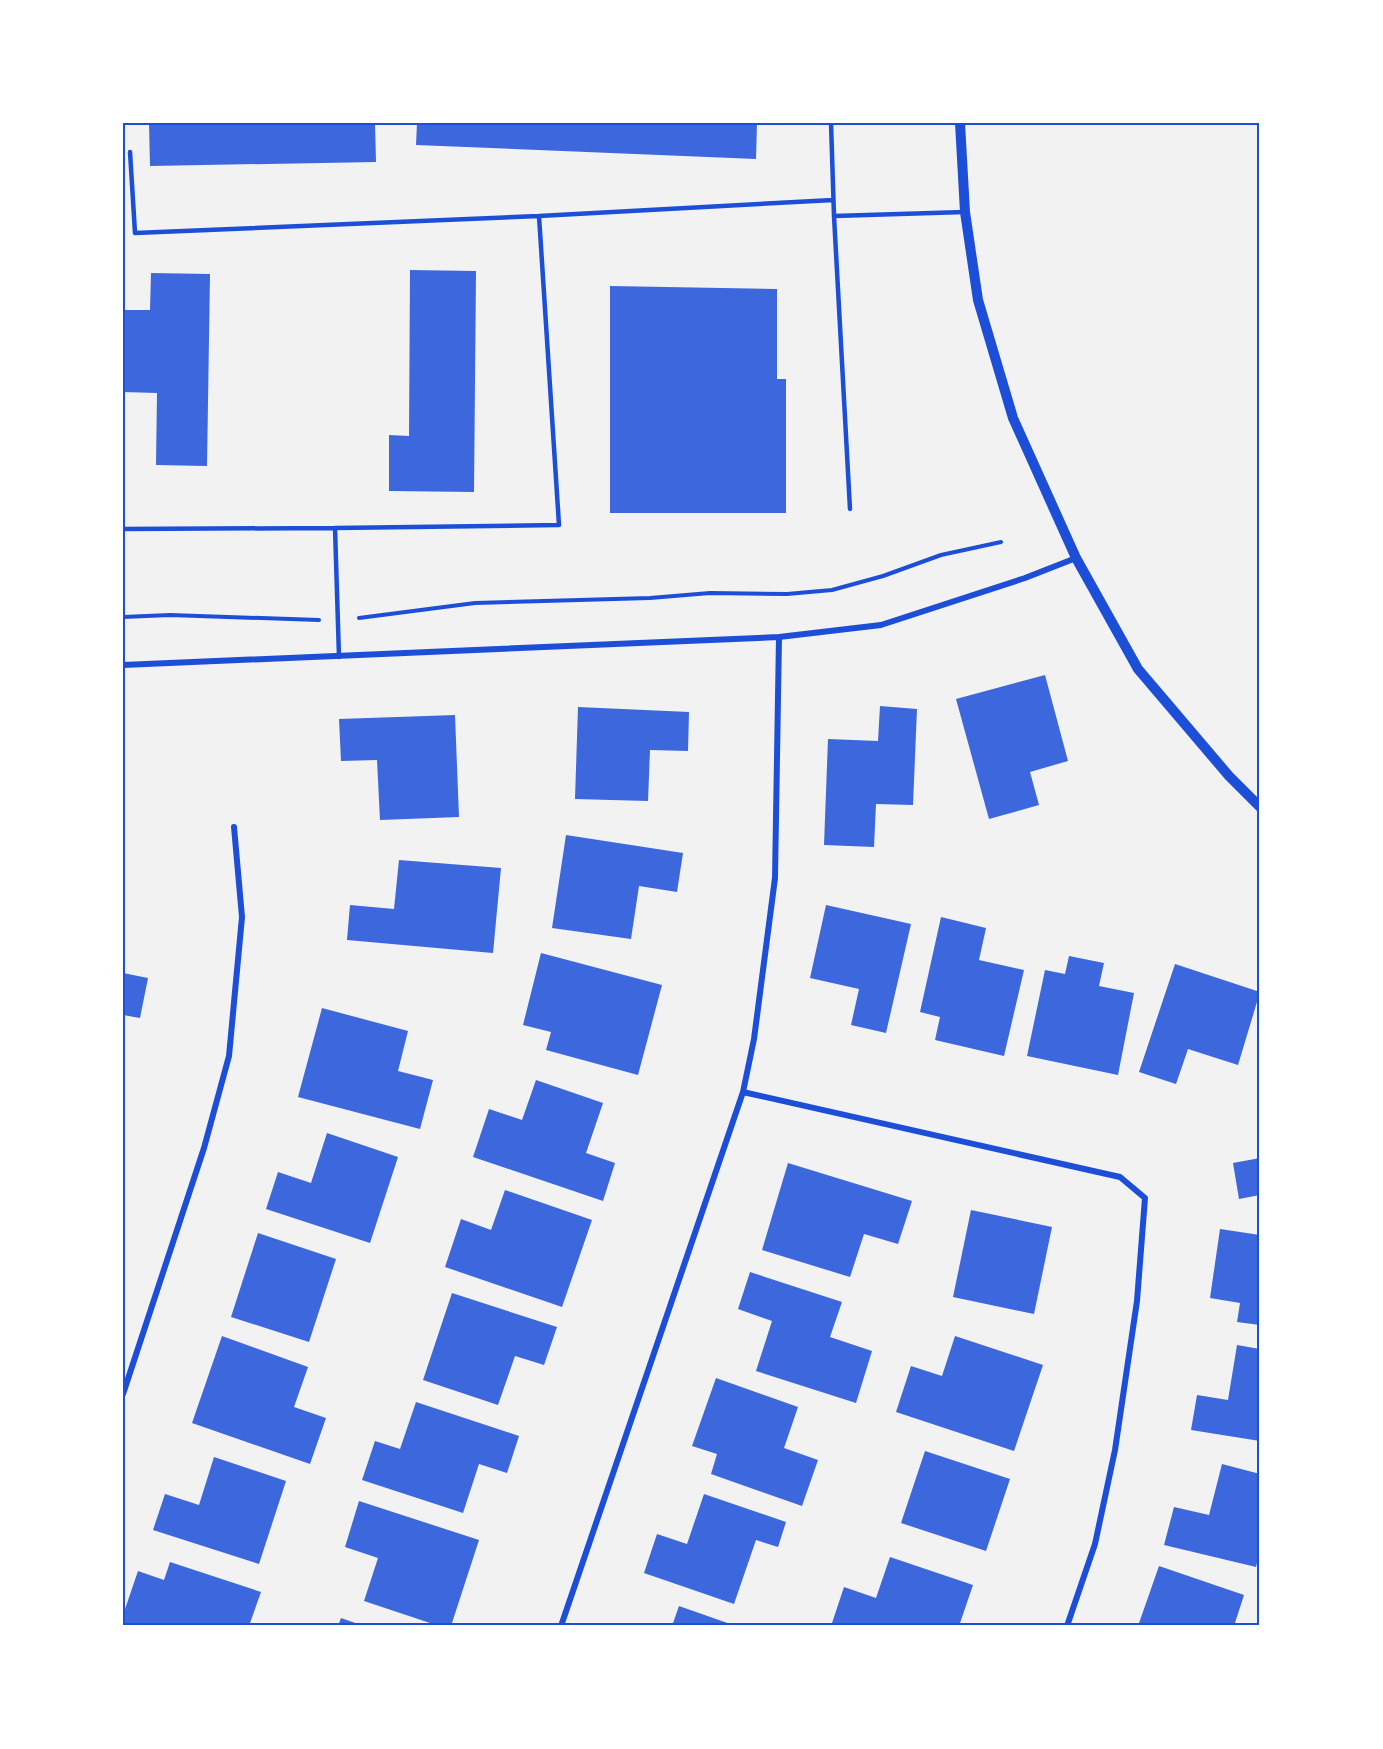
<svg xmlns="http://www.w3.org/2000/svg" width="1383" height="1749" font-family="'Source Sans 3',sans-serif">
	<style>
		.building { fill: #3d67dc }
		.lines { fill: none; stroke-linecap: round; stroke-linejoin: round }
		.path { stroke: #1d4ed8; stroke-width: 4 }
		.service { stroke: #1d4ed8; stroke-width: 4.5 }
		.minor { stroke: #1d4ed8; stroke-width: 6 }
		.tertiary { stroke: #1d4ed8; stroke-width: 10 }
		.neatline { fill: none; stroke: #1d4ed8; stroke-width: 2 }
	</style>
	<rect width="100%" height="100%" fill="#f2f2f2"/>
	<path class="building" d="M149,123h226l1,39 -226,4z
		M417,123h340l-1,36 -340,-14z
		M410,270l66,1 -2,221 -85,-1v-56l20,1z
		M151,273l59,1 -3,192 -51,-1 1,-72 -34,-1v-82h27z
		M610,286l167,3v90h9v134h-176z
		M1045,675l23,86 -38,11 9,33 -50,14 -33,-120z
		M880,706l37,3 -4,96 -37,-1 -2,43 -50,-2 4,-106 50,2z
		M578,707l111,5 -1,39 -38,-1 -2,51 -73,-2z
		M455,715l4,102 -79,3 -3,-60 -36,1 -2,-42z
		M566,835l117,18 -6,39 -38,-6 -8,53 -79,-11z
		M399,860l102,8 -8,85 -146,-13 3,-35 44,4z
		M826,905l85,19 -25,109 -35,-8 8,-36 -49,-11z
		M941,917l45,11 -7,32 45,10 -20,86 -69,-16 5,-23 -20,-5z
		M541,953l121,32 -24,90 -92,-25 5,-18 -28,-7z
		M1069,956l35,7 -5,23 35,7 -16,82 -91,-19 18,-86 20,4z
		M1175,964l85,28 -22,73 -50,-16 -12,35 -37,-12z
		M123,973l25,5 -8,40 -17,-3z
		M322,1008l86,23 -10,40 35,9 -13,49 -122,-32z
		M536,1080l67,23 -17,50 29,10 -12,38 -130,-44 16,-48 33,11z
		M327,1133l71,24 -28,86 -104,-34 12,-37 33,11z
		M1260,1158v37l-21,4 -6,-36z
		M788,1163l124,38 -14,43 -34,-10 -14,43 -88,-27z
		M505,1190l87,30 -30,87 -117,-40 16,-48 30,11z
		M971,1210l81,17 -18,87 -81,-17z
		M1220,1229l40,6v90l-23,-3 3,-19 -30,-5z
		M258,1233l78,26 -27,83 -78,-25z
		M750,1272l92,30 -12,35 42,14 -16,52 -100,-32 16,-50 -34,-12z
		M452,1293l105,34 -13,38 -29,-9 -17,49 -75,-25z
		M222,1336l86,31 -14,40 32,11 -16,46 -118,-41z
		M955,1336l88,29 -29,86 -118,-39 15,-46 31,10z
		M1237,1345l23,4v92l-69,-11 6,-35 31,5z
		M716,1378l82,29 -14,41 34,12 -16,46 -91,-32 6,-20 -25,-8z
		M416,1402l103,34 -12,37 -28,-9 -16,49 -101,-33 13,-39 25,8z
		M925,1451l85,28 -24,72 -85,-28z
		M214,1457l72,24 -27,83 -106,-34 12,-36 34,11z
		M1222,1464l38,10v77l-4,16 -92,-22 10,-38 35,8z
		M704,1494l82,28 -8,25 -22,-7 -22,64 -90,-31 13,-39 30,10z
		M359,1501l120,39 -28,86h-12l-75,-25 14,-43 -33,-11z
		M890,1557l83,28 -14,41h-128l13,-39 32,11z
		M170,1562l91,30 -12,34h-126v-11l15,-44 26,9z
		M1159,1566l85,29 -10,31h-96z
		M679,1606l57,20h-64z
		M341,1618l23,8h-26z"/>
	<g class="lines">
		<path class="path" d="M123,617l47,-2 149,5
			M359,618l116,-15 175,-5 60,-5 77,1 45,-4 51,-14 58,-21 60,-13"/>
		<path class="service" d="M831,123l3,93 131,-4
			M130,152l5,81 404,-17
			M834,216l16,293
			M123,529l212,-1
			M339,657l-4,-129 224,-3 -20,-309 294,-16"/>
		<path class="minor" d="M123,665l656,-28 102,-12 144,-47 51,-20
			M743,1092l377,85 25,21 -8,103 -22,149 -20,94 -28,82
			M123,1394l81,-246 25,-92 13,-139 -8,-90
			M561,1626l182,-534 11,-53 21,-161 4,-241"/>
		<path class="tertiary" d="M960,123l5,89 13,88 35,118 63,140 62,111 91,107 31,31"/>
	</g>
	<rect width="1383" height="1749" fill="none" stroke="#ffffff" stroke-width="249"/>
	<rect x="124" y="124" width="1134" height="1500" class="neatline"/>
</svg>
